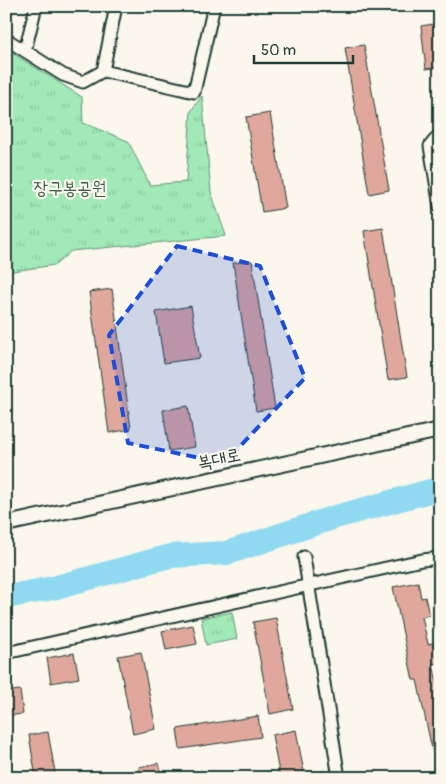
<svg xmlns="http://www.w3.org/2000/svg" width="446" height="784" font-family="Pangolin,'Poor Story',sans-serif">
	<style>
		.grass { fill: url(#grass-tufts); stroke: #609376 }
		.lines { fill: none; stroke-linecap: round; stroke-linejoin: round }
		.river { stroke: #90daf1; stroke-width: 24 }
		.building { fill: #e0a79c; stroke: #1f3d34 }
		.minor-casing { stroke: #1f3d34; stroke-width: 15 }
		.tertiary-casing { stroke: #1f3d34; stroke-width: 18 }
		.minor { stroke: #fbf7ec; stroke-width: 11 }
		.tertiary { stroke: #fbf7ec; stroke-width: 14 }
		.marked { fill: #1d4ed8; fill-opacity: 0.2; stroke: #1d4ed8; stroke-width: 4; stroke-dasharray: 10 6; stroke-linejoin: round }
		.labels { text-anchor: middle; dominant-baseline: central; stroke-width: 4.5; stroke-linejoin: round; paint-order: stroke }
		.park-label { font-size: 18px; fill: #395f4e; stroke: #fbf7ec }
		.street-label { font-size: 18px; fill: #1f3d34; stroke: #fbf7ec }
	</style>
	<defs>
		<pattern id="grass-tufts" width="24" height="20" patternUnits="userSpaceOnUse" patternTransform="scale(1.25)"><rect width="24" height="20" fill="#a1e9b7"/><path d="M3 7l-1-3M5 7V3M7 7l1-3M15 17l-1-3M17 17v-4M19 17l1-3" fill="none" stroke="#8ac99e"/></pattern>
	</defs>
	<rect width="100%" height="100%" fill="#fbf7ec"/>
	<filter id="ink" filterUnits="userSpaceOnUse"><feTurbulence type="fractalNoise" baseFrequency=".02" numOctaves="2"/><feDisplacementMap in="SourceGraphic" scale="10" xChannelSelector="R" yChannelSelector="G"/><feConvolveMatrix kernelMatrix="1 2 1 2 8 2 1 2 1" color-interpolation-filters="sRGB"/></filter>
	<g filter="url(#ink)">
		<path class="grass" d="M6,49l76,48 1,26 45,18 22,44 36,-3 5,-71 11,-15 9,96 15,44 -155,15 -16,14 -49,7z
			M232,612l5,27 -31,6 -5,-27z"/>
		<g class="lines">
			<path class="river" d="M6,597l47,-9 117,-32 57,-3 105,-35 98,-27 10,1"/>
		</g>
		<path class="building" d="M440,23v44l-14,2 -5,-43z
			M364,45l25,145 -20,4 -24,-146z
			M270,113l16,95 -24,4 -16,-95z
			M383,228l24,149 -19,3 -24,-149z
			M252,261l23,147 -19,3 -23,-148z
			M112,289l19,140 -22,4 -20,-141z
			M191,306l9,52 -36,5 -8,-51z
			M188,406l7,41 -26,4 -6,-41z
			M418,582l3,16 4,-1 4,18 -7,2 6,27 5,-1 5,20 -5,1 5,23h2v76h-5l-18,-83h-4l-20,-93z
			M276,618l17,91 -23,5 -17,-92z
			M193,625l4,19 -31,6 -4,-19z
			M141,652l15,77 -23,5 -15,-78z
			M74,653l5,25 -28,5 -4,-25z
			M20,690l3,24 -17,2v-24z
			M258,716l3,21 -81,12 -3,-20z
			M296,730l9,48h-25l-8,-43z
			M48,732l8,46h-20l-7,-43z
			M159,763l3,15h-21l-2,-11z"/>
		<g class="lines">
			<defs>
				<path id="minor" d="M6,39l57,36 20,7 20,-11 13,-65
					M25,51l11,-45
					M103,71l91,21 20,-86
					M440,134l-10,12 10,61
					M304,557l35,221
					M6,653l416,-93 18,-2"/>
				<path id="tertiary" d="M6,524l434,-94"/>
			</defs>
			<use href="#minor" class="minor-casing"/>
			<use href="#tertiary" class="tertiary-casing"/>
			<use href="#minor" class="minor"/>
			<use href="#tertiary" class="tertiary"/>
		</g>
	</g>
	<path class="marked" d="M177,246l83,20 45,112 -81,85 -96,-20 -19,-108z"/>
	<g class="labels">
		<g class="park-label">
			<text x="70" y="188">장구봉공원</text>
		</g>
		<g class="street-label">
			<text transform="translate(219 459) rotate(-12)">복대로</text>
		</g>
	</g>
	<rect width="446" height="784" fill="none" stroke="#fbf7ec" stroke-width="25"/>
	<rect x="12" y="12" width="421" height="759" fill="none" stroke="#1f3d34" stroke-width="2" filter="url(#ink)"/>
	<path d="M254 55v8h99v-8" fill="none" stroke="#1f3d34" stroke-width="2.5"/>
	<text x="261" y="55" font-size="15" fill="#1f3d34" stroke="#fbf7ec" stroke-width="4" paint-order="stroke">50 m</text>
</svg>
